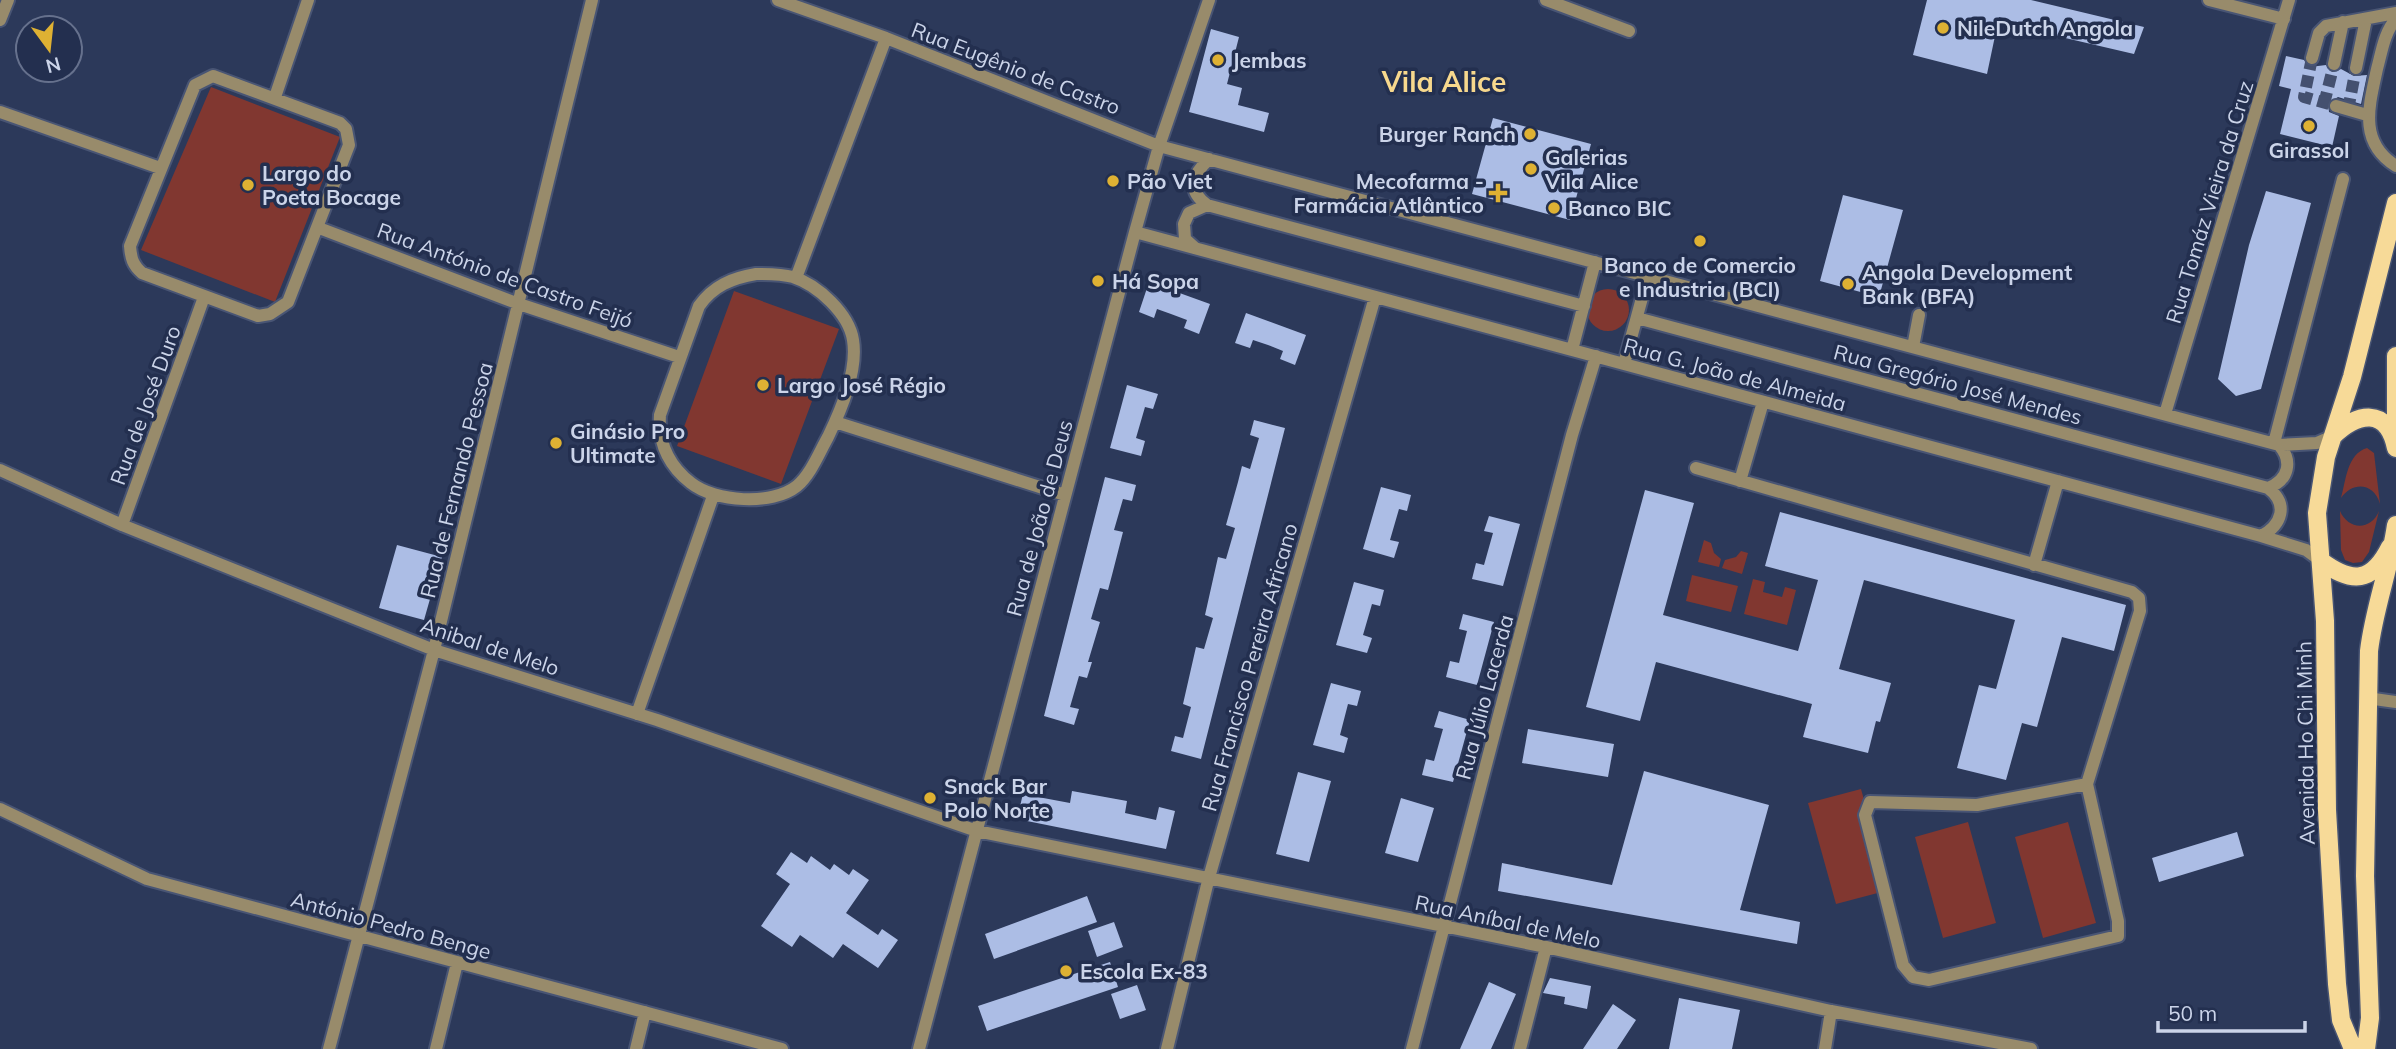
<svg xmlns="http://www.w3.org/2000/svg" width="2396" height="1049" font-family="Mulish,sans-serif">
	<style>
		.green { fill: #813730 }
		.building { fill: #acbde5 }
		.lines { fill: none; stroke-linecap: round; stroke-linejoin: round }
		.minor-tunnel { stroke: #44506f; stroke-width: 12; stroke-dasharray: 12 6; stroke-linecap: butt }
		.minor-casing { stroke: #495574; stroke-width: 16 }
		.major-casing { stroke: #495574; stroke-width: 21 }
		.minor { stroke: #988b6b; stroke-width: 12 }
		.major { stroke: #f7da98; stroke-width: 18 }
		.poi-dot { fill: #deb133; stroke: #232f4f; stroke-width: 2.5 }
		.labels { text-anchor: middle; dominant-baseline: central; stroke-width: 7; stroke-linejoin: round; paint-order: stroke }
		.poi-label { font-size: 21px; font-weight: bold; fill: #cbd4e9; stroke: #232f4f; text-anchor: start }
		.street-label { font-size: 21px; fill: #cbd4e9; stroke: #232f4f }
		.district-label { font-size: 28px; font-weight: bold; fill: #f7d88d; stroke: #232f4f }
	</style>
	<rect width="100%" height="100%" fill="#2c395a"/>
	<path class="green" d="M211,87l129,50 -65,165 -134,-52z
		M1587 310a21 21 0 1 1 42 0a21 21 0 1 1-42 0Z
		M734,291l105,38 -58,155 -104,-38z
		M2367,448l7,5 6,51c-6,-21 -27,-23 -39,-6 5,-18 6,-44 26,-50z
		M2340,511c8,19 31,20 39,0l-10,41 -7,10 -9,1 -8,-3 -4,-10z
		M1704,540l7,3 3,10 7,6 -2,8 -21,-5z
		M1741,551l7,2 -6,21 -20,-6 3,-8 11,-3z
		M1692,575l46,11 -7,26 -45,-11z
		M1753,579l12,3 -2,10 19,5 3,-10 11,3 -9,35 -43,-11z
		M1861,789l28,101 -53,14 -28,-101z
		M1968,822l28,101 -53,15 -28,-101z
		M2068,822l28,101 -53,15 -28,-101z"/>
	<path class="building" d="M1927,0h104l113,27 -10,27 -73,-17 -62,-20 -12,57 -74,-19z
		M1211,29l28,8 -12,47 15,4 -4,17 31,8 -5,19 -75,-20z
		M2286,56l18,4 6,7 16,-2 6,7 9,-3 13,7 13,-1 -6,29 -23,-7 -10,6 1,9 10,4 -7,31 -52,-13 11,-45 -12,-3z
		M1493,118l98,26 -21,76 -98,-26z
		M2266,191l45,12 -50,186 -25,7 -18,-17 31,-134z
		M1843,195l60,15 -24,87 -59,-16z
		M1149,282l61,22 -11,30 -15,-6 3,-8 -16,-6 -14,-5 -3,9 -15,-6z
		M1246,313l60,22 -11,30 -15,-6 3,-8 -15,-6 -15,-5 -3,8 -15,-5z
		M1127,385l31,9 -5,15 -8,-2 -9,31 9,3 -4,15 -31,-8z
		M1254,420l31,8 -84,331 -30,-8 4,-15 8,2 8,-31 -8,-3 13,-57 8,2 9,-31 -8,-3 13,-58 8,2 9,-31 -9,-3 12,-43 4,-16 8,3 9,-31 -9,-3z
		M1105,477l31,8 -4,16 -9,-2 -9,31 9,2 -11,43 -4,15 -8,-2 -9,31 9,3 -12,40h4l-5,16 -8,-2 -9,31 9,2 -5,16 -30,-9z
		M1381,487l30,8 -4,16 -8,-2 -9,31 9,2 -5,16 -31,-9z
		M1645,490l49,13 -31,112 135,36 20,-71 -53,-14 15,-54 346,93 -12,46 -52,-14 -25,90 -15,-4 -16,57 -49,-12 22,-83 17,4 19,-69 -151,-40 -25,89 52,14 -11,39 -4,-1 -8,32 -65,-16 9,-33 -156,-42 -16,59 -54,-14z
		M1489,516l31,8 -17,62 -31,-7 4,-16 8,2 9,-32 -9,-2z
		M397,545l45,12 -18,63 -45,-12z
		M1354,582l30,8 -4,16 -8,-2 -9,31 9,3 -5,15 -31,-8z
		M1463,614l31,8 -17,63 -31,-8 4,-16 9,2 8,-32 -8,-2z
		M1331,683l30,8 -4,15 -9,-2 -8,31 8,3 -4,15 -31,-8z
		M1439,711l31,9 -17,62 -31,-7 4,-16 8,2 9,-32 -9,-2z
		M1528,729l86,15 -6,33 -86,-14z
		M1644,771l125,34 -29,105 60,12 -3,22 -299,-53 4,-28 110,22z
		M1298,772l33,9 -22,81 -33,-8z
		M1026,781l15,3 -3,13 32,6 2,-12 55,10 -2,12 31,7 3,-13 16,4 -9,38 -149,-30z
		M1401,798l33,10 -16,54 -33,-9z
		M2237,832l7,24 -85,26 -7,-24z
		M791,852l16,11 4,-7 19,14 4,-6 15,11 4,-6 16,11 -23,33 32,22 4,-6 16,11 -20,28 -35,-24 -10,14 -33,-23 -8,12 -31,-21 29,-42 -14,-10z
		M1087,896l10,26 -103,37 -9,-25z
		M1114,922l9,25 -26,10 -9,-26z
		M1110,962l8,25 -131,44 -9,-25z
		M1550,978l41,8 -4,23 -23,-5 1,-7 -22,-4z
		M1489,982l27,12 -25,55h-31z
		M1137,985l9,25 -26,9 -9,-25z
		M1679,998l61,12 -8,39h-63z
		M1613,1004l23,16 -19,29h-34z"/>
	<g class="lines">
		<path class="minor-tunnel" d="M2312,58l-8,39 32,9
			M2324,104l10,-40
			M2348,110l8,-42"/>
		<defs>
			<path id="minor" d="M778,0l108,38 273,108 1120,299 38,-2 16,-7
				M1546,0l83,31
				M2209,0l75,19
				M2396,19c-12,14 -14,32 -19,50 -8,37 -19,73 19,97
				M0,20l8,-20
				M2312,58l7,-25 7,-7 70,-13
				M2334,64l9,-42
				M2356,68l10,-49
				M213,76l127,47 6,6 3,16 -61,157 -18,12 -12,2 -116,-43c-9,-8 -11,-14 -12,-27l65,-161z
				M275,97l33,-97
				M2336,106l31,9
				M0,112l160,56
				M1209,159c-16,15 -23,31 -2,46l377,101
				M319,228l200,76 160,53
				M1135,232l1126,304 45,14 15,11
				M1195,248l-10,-9 -1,-15 5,-11 18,-8
				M756,274c13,0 25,0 37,3 25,8 56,37 60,63 5,31 -12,70 -25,97 -9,16 -17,37 -31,49 -25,20 -82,16 -106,-3 -23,-18 -33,-40 -31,-68l39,-109c14,-20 33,-28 57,-32z
				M796,278l90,-240
				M1637,318l631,170c21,16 14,37 -7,48
				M1913,347l6,-32
				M1572,350l23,-88
				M1624,364l24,-88
				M2165,414l124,-414
				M835,422l230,73
				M2274,443l69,-264
				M1696,468l436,124 7,6 1,13 -53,173 31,137v15l-189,44 -16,-3 -10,-12 -38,-150 5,-13 107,3 110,-21
				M0,470l122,55 312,125 223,70 320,111 569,116 285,64 200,38
				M1740,481l23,-79
				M2268,488c21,-8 25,-27 11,-43
				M122,525l82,-228
				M2034,565l24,-84
				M2367,698l29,4
				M637,714l76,-218
				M0,809l147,70 635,170
				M329,1049l105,-399 158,-650
				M436,1049l21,-86
				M636,1049l9,-37
				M919,1049l216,-817 24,-86 50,-146
				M1167,1049l41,-168 167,-584
				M1412,1049l160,-614 24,-79
				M1520,1049l26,-102
				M1825,1049l6,-38"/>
			<path id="major" d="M2396,356v79
				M2333,436c24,-23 54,-30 63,12
				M2321,561c31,23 51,22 69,-14
				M2353,1049l-12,-29 -4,-36 -10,-174 -2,-189 -8,-108 9,-56 26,-80 44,-174
				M2366,1049l4,-31 -5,-142 4,-225c5,-43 21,-83 27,-126"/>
		</defs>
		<use href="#minor" class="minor-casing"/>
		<use href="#major" class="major-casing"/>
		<use href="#minor" class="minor"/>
		<use href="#major" class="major"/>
	</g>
	<g class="poi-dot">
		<circle cx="1943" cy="28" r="7"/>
		<circle cx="1218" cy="60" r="7"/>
		<circle cx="2309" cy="126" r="7"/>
		<circle cx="1530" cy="134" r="7"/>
		<circle cx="1531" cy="169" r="7"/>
		<circle cx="1113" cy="181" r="7"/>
		<circle cx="248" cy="185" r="7"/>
		<path d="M1494.5 182.5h7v7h7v7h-7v7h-7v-7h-7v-7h7z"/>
		<circle cx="1554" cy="208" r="7"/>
		<circle cx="1700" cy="241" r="7"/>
		<circle cx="1098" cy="281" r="7"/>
		<circle cx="1848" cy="284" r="7"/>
		<circle cx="763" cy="385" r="7"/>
		<circle cx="556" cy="443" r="7"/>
		<circle cx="930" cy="798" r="7"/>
		<circle cx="1066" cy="971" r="7"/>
	</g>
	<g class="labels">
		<g class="poi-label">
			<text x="1957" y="28">NileDutch Angola</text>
			<text x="1232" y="60">Jembas</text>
			<text x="1516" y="134" text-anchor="end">Burger Ranch</text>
			<text x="2309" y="150" text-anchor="middle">Girassol</text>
			<text x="1545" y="157">Galerias<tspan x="1545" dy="24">Vila Alice</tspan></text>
			<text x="262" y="173">Largo do<tspan x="262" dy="24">Poeta Bocage</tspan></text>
			<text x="1127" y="181">Pão Viet</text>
			<text x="1484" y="181" text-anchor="end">Mecofarma -<tspan x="1484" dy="24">Farmácia Atlântico</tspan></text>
			<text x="1568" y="208">Banco BIC</text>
			<text x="1700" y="265" text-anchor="middle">Banco de Comercio<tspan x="1700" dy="24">e Industria (BCI)</tspan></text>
			<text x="1862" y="272">Angola Development<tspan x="1862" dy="24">Bank (BFA)</tspan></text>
			<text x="1112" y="281">Há Sopa</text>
			<text x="777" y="385">Largo José Régio</text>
			<text x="570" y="431">Ginásio Pro<tspan x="570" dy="24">Ultimate</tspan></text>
			<text x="944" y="786">Snack Bar<tspan x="944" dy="24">Polo Norte</tspan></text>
			<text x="1080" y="971">Escola Ex-83</text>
		</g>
		<g class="street-label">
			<text transform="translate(1016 68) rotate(21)">Rua Eugênio de Castro</text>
			<text transform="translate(2209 202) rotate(-73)">Rua Tomáz Vieira da Cruz</text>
			<text transform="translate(505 275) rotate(20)">Rua António de Castro Feijó</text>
			<text transform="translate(1735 374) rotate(15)">Rua G. João de Almeida</text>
			<text transform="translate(1958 384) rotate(15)">Rua Gregório José Mendes</text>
			<text transform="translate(145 405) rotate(-70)">Rua de José Duro</text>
			<text transform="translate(456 480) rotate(-76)">Rua de Fernando Pessoa</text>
			<text transform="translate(1039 518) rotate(-75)">Rua de João de Deus</text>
			<text transform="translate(490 646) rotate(18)">Anibal de Melo</text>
			<text transform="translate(1249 667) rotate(-74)">Rua Francisco Pereira Africano</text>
			<text transform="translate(1484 697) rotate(-75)">Rua Júlio Lacerda</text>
			<text transform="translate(2305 743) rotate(-91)">Avenida Ho Chi Minh</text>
			<text transform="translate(1508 921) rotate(12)">Rua Aníbal de Melo</text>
			<text transform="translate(391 925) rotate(15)">António Pedro Benge</text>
		</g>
		<g class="district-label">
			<text x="1444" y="81">Vila Alice</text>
		</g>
	</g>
	<g transform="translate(49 49) rotate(165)"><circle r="33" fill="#232f4f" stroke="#66718d" stroke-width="2"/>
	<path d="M0-5L12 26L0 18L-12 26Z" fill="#deb133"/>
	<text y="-10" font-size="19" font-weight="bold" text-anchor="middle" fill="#cbd4e9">N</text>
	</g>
	<path d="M2158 1021v10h147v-10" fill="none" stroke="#cbd4e9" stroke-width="3.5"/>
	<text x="2168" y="1021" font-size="21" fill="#cbd4e9" stroke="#232f4f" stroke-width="5" paint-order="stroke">50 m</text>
</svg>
